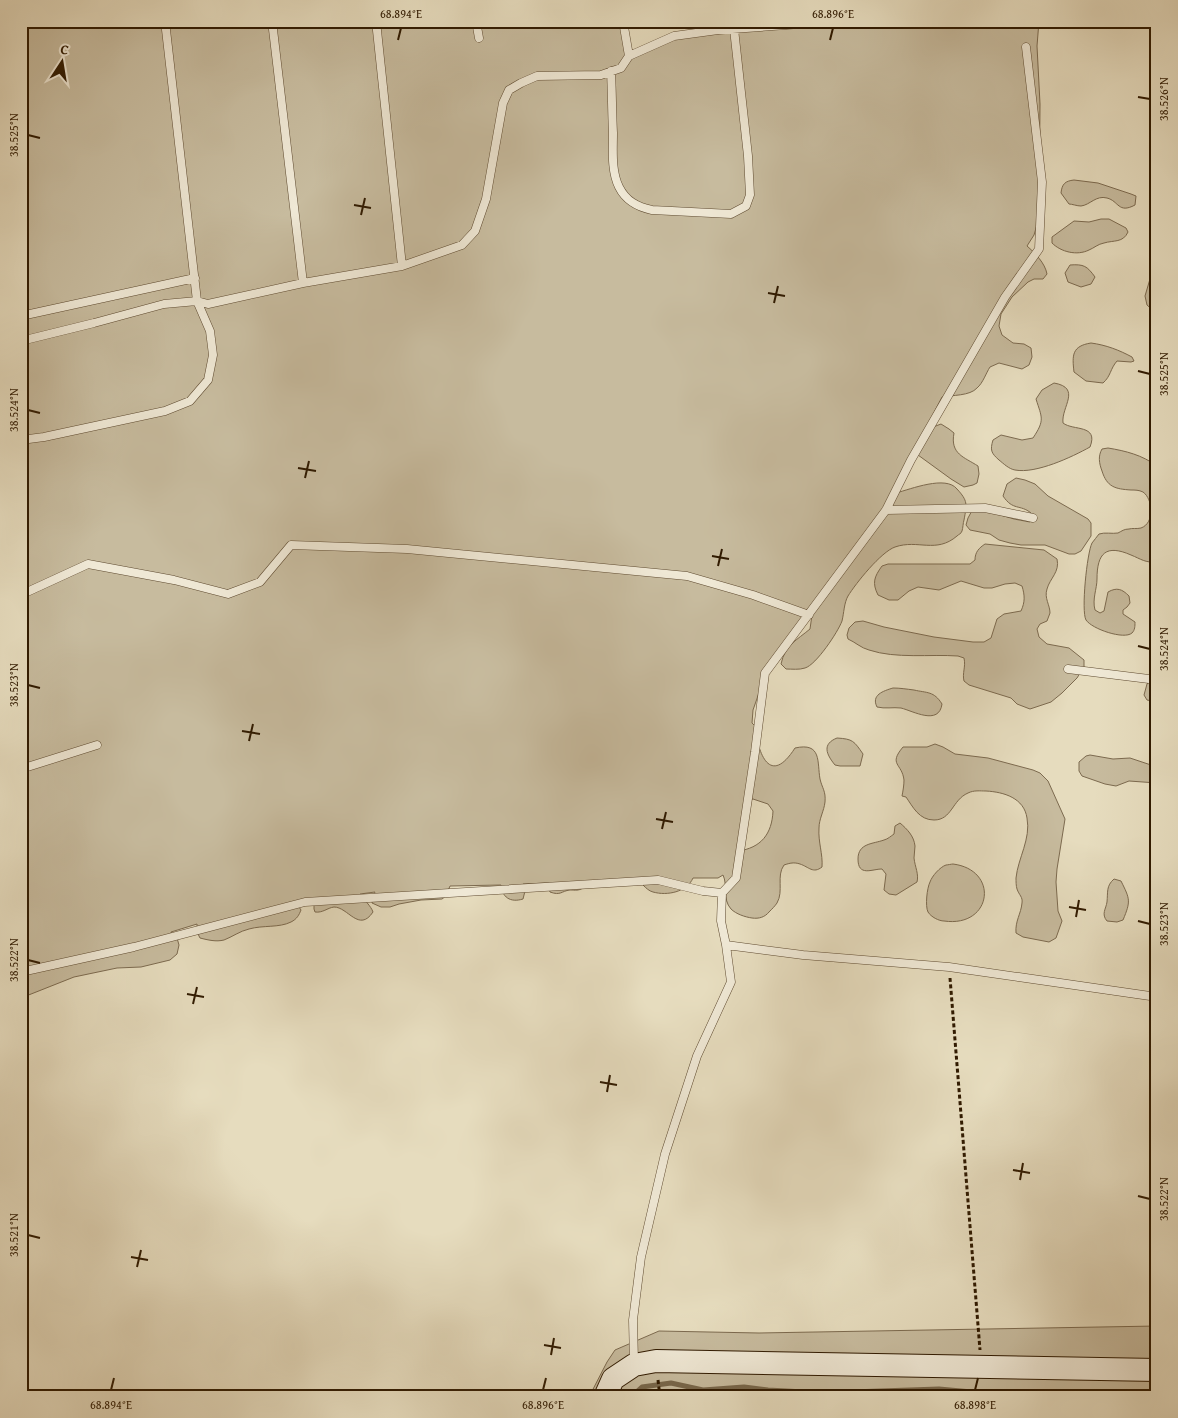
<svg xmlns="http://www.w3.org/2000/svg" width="1178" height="1418" font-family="'Gentium Book Plus',serif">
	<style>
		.green { fill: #c7bb9e; stroke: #7c6a4f; fill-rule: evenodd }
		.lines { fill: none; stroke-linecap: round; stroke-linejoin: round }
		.stream { stroke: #78674b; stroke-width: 5 }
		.lane-casing { stroke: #5e4a30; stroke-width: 9 }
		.secondary-casing { stroke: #301a00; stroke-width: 24 }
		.path { stroke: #301a00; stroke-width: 3; stroke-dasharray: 4 2.5; stroke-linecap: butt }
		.lane { stroke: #efe8d5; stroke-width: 8 }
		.secondary { stroke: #efe8d5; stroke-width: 22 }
		.ticks { fill: none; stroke: #301a00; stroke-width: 2 }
		.neatline { fill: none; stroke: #301a00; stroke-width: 2 }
		.ticks-label { font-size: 12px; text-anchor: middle; fill: #301a00 }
	</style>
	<rect width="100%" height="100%" fill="#e6dcbe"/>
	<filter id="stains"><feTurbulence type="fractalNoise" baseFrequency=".004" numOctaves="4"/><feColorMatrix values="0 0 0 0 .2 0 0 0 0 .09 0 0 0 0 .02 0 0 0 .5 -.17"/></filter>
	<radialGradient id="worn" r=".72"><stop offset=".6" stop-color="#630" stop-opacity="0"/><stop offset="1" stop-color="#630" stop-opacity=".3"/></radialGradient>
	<path class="green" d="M21,21h602l6,34 45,-19 133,-15h232l-2,25 3,58 -1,114 -5,17 -7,11c8,7 18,17 20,28l-4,5h-9l-6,3 -16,15 -11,17 -2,12 3,9 11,8 11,1 7,4 1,9 -3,8 -7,4 -23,-6 -9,4c-4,6 -7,16 -13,21 -7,8 -25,7 -35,9l-17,33 16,-6 8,5 5,4c-4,21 10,24 24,33l1,8 -2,9 -4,2 -9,2 -13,-8 -33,-24 -22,38c15,-4 50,-18 61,-4 11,12 10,15 7,31 -1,3 -1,8 -2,11 -1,3 -3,3 -5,5 -21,18 -39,3 -62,11 -14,5 -39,36 -47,49 -4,7 -4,17 -6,25 -4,11 -26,44 -37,47 -6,2 -13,1 -19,1l-5,-5c4,-19 16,-24 29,-35l2,-14 -44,52 -15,43 -1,13 3,3c3,28 15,61 40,22 27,-6 22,14 25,31 2,9 6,12 5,23 -1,9 -6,17 -6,26 -1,14 4,26 3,39 -9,7 -13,0 -22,-3 -6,-2 -10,-1 -16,1 -8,11 0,26 -7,38 -2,3 -5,6 -8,9 -4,5 -10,7 -17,6 -7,-1 -16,-4 -21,-9 -9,-10 -3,-24 -8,-34l-5,3h-25c-6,14 -26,18 -40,14 -4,-1 -7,-4 -10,-7l-1,-5 -58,6 -1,2c-5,3 -7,2 -13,2 -9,1 -9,6 -20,2l-2,-5 1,-4 -26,1 2,7 -2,8c-13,4 -21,-2 -22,-14l-51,1 -4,10 -4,3 -21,1 -22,4 -9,3h-9l-9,-4 1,-7 2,-4 -15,2c4,6 11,12 13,18 -14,21 -25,-5 -39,-5 -7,1 -11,6 -19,5l-1,-3v-7l-17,2 4,6c-2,5 -4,9 -10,12 -12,6 -28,3 -42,7 -9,2 -17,8 -25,11 -8,2 -16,0 -24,-2l-3,-6v-8l-26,8 1,4 5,2 2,7 -2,9 -7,6 -29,7 -24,1 -43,9 -53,21zM753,799l15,5 5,7c-1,23 -12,37 -35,40l5,-44 5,-7z
		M1074,180l24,3 33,11 5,2 -1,9c-17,9 -16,-4 -28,-7 -11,-3 -17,7 -26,8 -4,0 -9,-2 -12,-2l-8,-11c1,-9 4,-12 13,-13z
		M1101,219h8l17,9 2,4c-5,11 -14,8 -24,11 -6,1 -10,5 -15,7 -12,6 -28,2 -37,-7v-6l22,-16 15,1z
		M1157,255v59l-10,-9 -2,-9z
		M1070,265c14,-1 17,1 25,12l-4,7 -10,3 -13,-5 -3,-9z
		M1091,343c15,2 28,7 41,14l2,4 -3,1 -14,-1c-7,8 -6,15 -14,22l-17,-2 -12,-9c-2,-17 -2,-26 17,-29z
		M1054,383c28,5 7,24 9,40 10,8 36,1 27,24 -18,10 -54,27 -75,23 -6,-1 -11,-6 -16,-10 -8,-7 -9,-10 -6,-20l8,-5 21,5 11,-2c12,-18 9,-20 3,-39l6,-9z
		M1108,448c18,3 34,7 49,18v96c-12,1 -16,-3 -26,-7 -25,-11 -34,-2 -34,24 0,10 -5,20 -2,31l5,3 4,-2 4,-19c9,-5 14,-3 21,4l1,7 -3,4 -4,3v4l12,8c0,4 0,8 -3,11 -8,7 -40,-4 -46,-13 -5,-9 1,-67 6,-77 2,-3 5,-6 7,-9 6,-2 13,0 19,-1 4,-2 6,-4 11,-4 3,-1 8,0 12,-1 14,-5 12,-29 2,-36 -4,-2 -8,-2 -12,-2 -16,-1 -24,-3 -29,-19 -3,-8 -4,-15 0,-22z
		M1016,478l9,2 10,4 13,12 40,23 3,4v13l-10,15 -6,3h-6l-24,-9h-24l-11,-2 -11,-3 -9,-6 -20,-4 -4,-5 2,-7 6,-11 40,12 16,3 2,-4 -1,-5c-11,-9 -18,-2 -28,-17l4,-12z
		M985,544l59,6 13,9c3,13 -7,19 -10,30 -3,9 3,16 3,24 -1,3 -2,5 -3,8l-7,3 -3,5 2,8 8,7 22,4 15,12v7l-7,11 -15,15 -11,9 -21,7 -13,-5 -6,-6 -42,-13 -5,-4c-2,-8 2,-14 0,-23l-6,-2c-28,-2 -62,3 -89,-6 -8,-2 -14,-8 -21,-11l-1,-4 2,-7 6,-6 8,-1 21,6 50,10 39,5h11l7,-4 6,-19 7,-5 17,-3c4,-9 4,-15 1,-25l-7,-3 -10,1 -13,4h-8l-23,-7 -22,9 -21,-3 -9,4 -11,9h-9l-11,-5c-6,-12 -4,-18 4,-29l6,-2h82l5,-4c0,-8 4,-12 10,-16z
		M1156,672h1v30l-10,-2 -3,-5 3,-11z
		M893,688c7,0 13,1 21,2 13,3 20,1 28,14 -3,22 -29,7 -41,4 -8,-1 -16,1 -24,-1 -6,-12 6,-16 16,-19z
		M837,738c16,1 17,3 26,16l-3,12h-20l-5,-1c-9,-11 -13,-21 2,-27z
		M935,744l8,3 12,7 33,4 45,12 7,3 8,8 17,38 -8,50 -1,13 2,29 4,10 -6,17 -7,4 -26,-5 -7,-4c-1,-12 5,-19 6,-30 1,-6 -3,-8 -5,-14 -1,-3 -1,-8 -1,-11 2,-20 15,-39 11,-60 -3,-20 -23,-26 -41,-27 -6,0 -12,-1 -18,2 -16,7 -16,27 -34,27 -15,0 -21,-13 -28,-23l-4,-1c1,-5 2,-11 2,-16 -2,-17 -16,-15 -1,-33h24z
		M1090,755l23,4 17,-1 21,7 6,-1v19l-28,-2 -13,5 -11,-2 -23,-8 -3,-5v-9l7,-6z
		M900,823c7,6 14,13 15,23 0,4 -1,8 -1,12 1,9 5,16 3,24l-21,13 -7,-1 -5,-4 2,-16 -4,-5c-10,0 -24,8 -24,-10 0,-16 15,-15 26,-19 4,-1 7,-4 10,-6l1,-8z
		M953,864c47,6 39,64 -9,57 -5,0 -13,-4 -16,-9 -3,-6 -1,-24 2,-30 2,-6 10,-15 16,-17 1,0 6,-1 7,-1z
		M1114,879l7,2c9,18 10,20 2,39l-6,2 -10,-1c-6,-7 -1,-12 0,-19 1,-10 -1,-16 7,-23z
		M1157,1326v71h-568l18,-35 8,-12 44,-19 100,2z"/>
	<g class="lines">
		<path class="stream" d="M631,1397l11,-10 29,-4 32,7 41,-3 24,3 54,3 117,-4 86,8
			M698,1397l7,-4 98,4"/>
		<defs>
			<path id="lane" d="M165,21l32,280 11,3 95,-21 99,-17 60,-21 13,-14 11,-32 17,-96 6,-13 12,-7 16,-7 64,-1 20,-7 8,-12 -6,-35
				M272,21l31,262
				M376,21l26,245
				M476,21l3,17
				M629,56l45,-20 44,-6 82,-6 7,-3
				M611,71c1,21 1,42 2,62 0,17 -2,38 6,54 7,14 18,20 33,23l79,4 15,-8 4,-11 -2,-39 -14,-127
				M21,316l174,-38
				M21,341l73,-18 70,-19 33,-3 13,30 3,24 -5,25 -18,21 -25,10 -121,26 -23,3
				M886,510l99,-2 48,10
				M21,593l6,-1 61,-28 86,16 54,14 32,-12 31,-37 116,4 280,27 66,19 56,20
				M1068,669l89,11
				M21,769l76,-24
				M726,945l-5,-24 1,-28 14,-15 19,-126 10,-79 121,-163 25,-50 94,-163 34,-48 3,-67 -16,-135
				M21,972l113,-25 171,-45 353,-22 45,11 19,2
				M634,1363l-1,-43 8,-63 24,-103 32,-98 34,-74 -5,-37 77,10 146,12 208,30"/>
			<path id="secondary" d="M605,1397l8,-18 21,-14 22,-4 501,9"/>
		</defs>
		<use href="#lane" class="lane-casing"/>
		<use href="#secondary" class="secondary-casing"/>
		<path class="path" d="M950,978l30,372
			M658,1380l2,17"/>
		<use href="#lane" class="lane"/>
		<use href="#secondary" class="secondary"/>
	</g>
	<path class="ticks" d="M398,40l3,-12M830,40l3,-12M1138,97l12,2M28,135l12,3M354,205l17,3M361,215l4,-17M768,293l17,3M774,303l4,-17M1138,371l12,3M28,410l12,3M298,468l18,3M305,478l4,-17M712,556l17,3M718,566l4,-17M1138,646l12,3M28,685l12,3M242,731l18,3M249,741l4,-17M656,819l17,3M662,829l4,-17M1069,907l17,3M1076,917l3,-17M1138,921l12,3M28,960l12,3M187,994l17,3M193,1004l4,-17M600,1082l17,3M607,1092l3,-17M1013,1170l17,3M1020,1180l3,-17M1138,1196l12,3M28,1235l12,3M131,1257l17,3M137,1267l4,-17M544,1345l17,3M551,1355l3,-17M111,1390l3,-12M543,1390l3,-12M975,1390l3,-12"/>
	<rect width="1178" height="1418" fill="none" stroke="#e6dcbe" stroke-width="55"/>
	<g transform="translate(62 62) rotate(12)" stroke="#efe8d5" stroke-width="4" paint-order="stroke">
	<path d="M0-4L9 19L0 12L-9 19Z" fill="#301a00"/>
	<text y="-8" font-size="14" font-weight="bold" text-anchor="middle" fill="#301a00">С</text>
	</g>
	<rect x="28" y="28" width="1122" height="1362" class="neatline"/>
	<g class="ticks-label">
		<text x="401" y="18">68.894°E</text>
		<text x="833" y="18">68.896°E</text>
		<text transform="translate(1164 99) rotate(-90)" y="4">38.526°N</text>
		<text transform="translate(14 135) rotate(-90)" y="4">38.525°N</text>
		<text transform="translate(1164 374) rotate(-90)" y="4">38.525°N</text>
		<text transform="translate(14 410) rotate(-90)" y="4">38.524°N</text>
		<text transform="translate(1164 649) rotate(-90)" y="4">38.524°N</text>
		<text transform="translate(14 685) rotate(-90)" y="4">38.523°N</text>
		<text transform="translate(1164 924) rotate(-90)" y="4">38.523°N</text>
		<text transform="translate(14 960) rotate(-90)" y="4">38.522°N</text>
		<text transform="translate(1164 1199) rotate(-90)" y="4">38.522°N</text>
		<text transform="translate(14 1235) rotate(-90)" y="4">38.521°N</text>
		<text x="111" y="1409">68.894°E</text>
		<text x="543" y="1409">68.896°E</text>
		<text x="975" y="1409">68.898°E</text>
	</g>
	<rect width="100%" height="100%" filter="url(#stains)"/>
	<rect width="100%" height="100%" fill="url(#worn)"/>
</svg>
